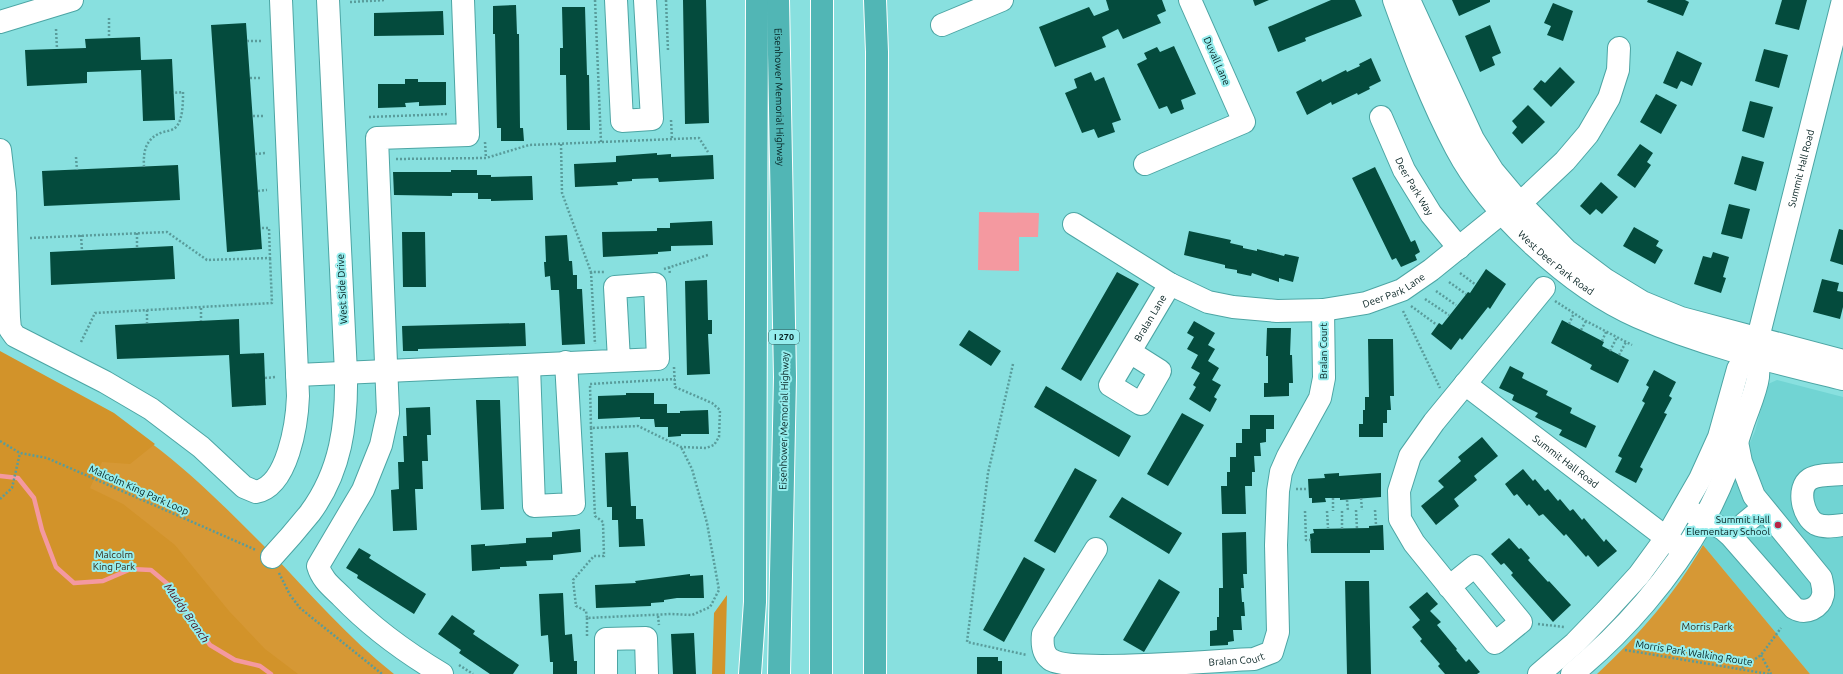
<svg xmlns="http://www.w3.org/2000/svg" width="1843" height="674" font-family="Ubuntu,sans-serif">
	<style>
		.built { fill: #71d4d3 }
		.green { fill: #d69835 }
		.forest { fill: #d2932a }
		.water { fill: #f499a0 }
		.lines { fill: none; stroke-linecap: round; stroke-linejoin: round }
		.stream { stroke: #f499a0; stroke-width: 4.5 }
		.building { fill: #044b3d }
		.minor-casing { stroke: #4ca5a4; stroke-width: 24 }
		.highway-casing { stroke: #fff; stroke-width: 24 }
		.path { stroke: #599c9b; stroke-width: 2.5; stroke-dasharray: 2 2; stroke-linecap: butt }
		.minor { stroke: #fff; stroke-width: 22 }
		.highway { stroke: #51b6b5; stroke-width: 22 }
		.poi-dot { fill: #b82746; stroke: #96eded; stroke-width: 1.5 }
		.labels { text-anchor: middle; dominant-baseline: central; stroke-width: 4; stroke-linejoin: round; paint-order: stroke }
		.shield { fill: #96eded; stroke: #305e5e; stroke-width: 1 }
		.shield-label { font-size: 9px; font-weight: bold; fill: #042020 }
		.street-label { font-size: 10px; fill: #042020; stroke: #96eded }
		.poi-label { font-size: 10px; fill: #042020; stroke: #96eded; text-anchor: end }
		.park-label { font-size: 10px; fill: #352818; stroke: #96eded }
		.water-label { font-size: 11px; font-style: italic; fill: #4f0918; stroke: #96eded }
	</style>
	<rect width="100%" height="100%" fill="#88e0df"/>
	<path class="built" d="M1777,380l66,17v277h-33l-107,-129 21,-41 31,-73 13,-47z"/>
	<path class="green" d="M0,359l151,84c43,32 80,70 118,108 41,42 79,87 125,123h-394z
		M1703,545l107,129h-213c43,-40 77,-79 106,-129z"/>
	<path class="forest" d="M0,351l114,62 41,31 -25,20 -28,-2 -12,26 33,16 52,41 54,66 36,38 33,25h-298z
		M727,595l-2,79h-13l2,-61z"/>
	<path class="water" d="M979,212l60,1 -1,24h-19v34l-41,-1z"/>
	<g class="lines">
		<path class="stream" d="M0,476l18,2 16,20 8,32 14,37 18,16 29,-2 28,-12 20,1 19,16 40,59 25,15 25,6 11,8"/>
	</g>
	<path class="building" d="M683,0h23l3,123 -24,1z
		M1106,0h56l4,11 -9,4 4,8 -38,16 -5,-10 -16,8 4,10 -51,20 -16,-40 50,-20 5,9 15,-6z
		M1253,0h16l-14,6z
		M1331,0h24l7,16 -57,22 1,3 -28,11 -10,-25z
		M1452,0h38v2l-31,14z
		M1648,0h37l4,2 -6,14 -36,-14z
		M1782,0h25l-8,30 -24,-6z
		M1553,3l20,8 -10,30 -16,-6 4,-9 -7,-3z
		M516,5l1,29h2l1,94h3l1,13h-23v-13h-4l-2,-94h-2v-28z
		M562,7h23l2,68h2l1,55h-23l-1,-55h-6v-27h3z
		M443,11l1,24 -70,1v-23z
		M246,23l16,226 -35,3 -16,-227z
		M1490,25l11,28 -9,4 3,8 -15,7 -15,-36z
		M140,37l1,23 31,-1 3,61 -32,1 -2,-51 -54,2v11l-60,3 -2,-36 61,-2 -1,-9z
		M1174,46l22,48 -15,6 3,9 -13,5 -4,-8 -8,3 -22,-45 10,-5 -3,-6 13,-6 3,5z
		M1764,49l24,6 -9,33 -24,-7z
		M1677,51l25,12 -10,23 -11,-5 -4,8 -14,-6z
		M1371,58l10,23 -12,6 1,2 -12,6 -1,-2 -25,12 -1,-3 -24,13 -11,-23 25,-13 1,3 24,-12 1,2 13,-6 -1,-2z
		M1560,67l15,15 -24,25 -18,-18 8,-9 4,3z
		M1091,72l4,9 9,-4 17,43 -9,3 3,9 -17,6 -4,-9 -12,4 -17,-40 12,-5 -3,-9z
		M405,79h13v3h28v23l-27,1v-4l-14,1 1,4 -28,1v-24h27z
		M1656,94l21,11 -16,29 -21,-12z
		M1750,101l23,6 -9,31 -22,-7z
		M1528,105l17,17 -23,22 -10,-11 5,-6 -5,-6z
		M1640,144l13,9 -6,9 4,3 -16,23 -18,-13z
		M657,153v2l14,-1v3l42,-2 1,24 -55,3 -1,-4 -26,1v2l-15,1 1,3 -43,2 -1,-23 42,-2v-6z
		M1742,156l22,6 -8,29 -22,-7z
		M178,165l2,35 -136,6 -2,-35z
		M1375,167l36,75 4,-2 5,12 -5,3 2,5 -16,7 -5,-9 -4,2 -40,-82z
		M451,170h26v5h14v2l41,-1 1,24 -42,1v-2h-13v-6h-26v3l-58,-1 -1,-23h58z
		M1601,182l17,15 -16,17 -6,-5 -6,6 -10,-9z
		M1729,204l21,5 -8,30 -21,-5z
		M712,221l1,24 -42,1v5l-13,1v2l-55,3 -1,-25 55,-1v-3h13v-5z
		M1634,227l25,14 -3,5 7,4 -8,14 -32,-18z
		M1839,229l4,1v35l-13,-4z
		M1189,231l42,9 -1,3 13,3v2l14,3v-2l27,7 1,-2 14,3 -6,25 -14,-4v4l-27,-9 -1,3 -14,-3v-3l-12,-2v-3l-41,-10z
		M402,232h23l1,55h-23z
		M567,235l2,26h3l1,14h4v14h5l3,55 -23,1 -3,-55h-8l-1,-14 -5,1 -1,-15h2l-1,-26z
		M173,246l2,33 -124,6 -1,-33z
		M1713,252l16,5 -6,20 3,1 -5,15 -27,-9 9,-28 8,2z
		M1486,269l20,15 -16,25 -2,-2 -26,33 -2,-2 -9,12 -20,-16 8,-11 3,2 26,-33 2,1z
		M1117,272l22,12 -58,97 -20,-12z
		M1822,279l17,4 -2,8 6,1v15l-3,12 -27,-7z
		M707,280l1,40h4v14h-4l2,40 -23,1 -2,-94z
		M239,319l1,35 24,-1 2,52 -34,2 -3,-52 -112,4 -2,-34z
		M1562,320l42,22 -2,4 27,14 -11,23 -28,-14 2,-4 -41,-22z
		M1194,321l21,12 -7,12 7,4 -7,12 11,7 -7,12 9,5 -7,12 3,2 -7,13 -21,-13 7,-12 -3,-2 7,-12 -9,-5 7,-13 -11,-6 7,-12 -7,-4z
		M525,323l1,23 -108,3v2h-15l-1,-25z
		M1267,328h24l-1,27h2l1,28h-4v13l-25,1v-14h4v-27h-2z
		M969,330l32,21 -10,15 -32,-21z
		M1368,339h25l1,57h-4l1,14h-4v13h-4v14h-24v-13h4v-14h2v-13h4z
		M1510,366l14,7 -2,5 26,13 -2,4 26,13 -2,5 26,13 -10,22 -27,-13 3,-5 -27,-13 3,-4 -26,-13 2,-5 -15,-7z
		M1654,370l22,12 -7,14 3,2 -8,15 3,1 -27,53 3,2 -7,14 -21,-11 7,-14 -4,-2 27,-53 -3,-2 7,-14 -3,-2z
		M1046,386l85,50 -12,21 -85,-50z
		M626,393h28v11h13v9h13v-2l28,-1 1,24h-28v2l-13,1v-10h-13l-1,-8h-14v-2l-42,2v-23l28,-1z
		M476,400h24l4,109 -23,1z
		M430,407l1,28h-4l1,26h-6l1,28h-8l2,41 -24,1 -2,-41 8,-1 -1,-27h6l-1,-26h4l-1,-28z
		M1182,413l22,12 -36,61 -21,-12z
		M1250,415h24v14h-8v13l-6,1 1,13h-7l1,16h-3v14h-7l1,28h-24l-1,-28h6v-14h3v-15h6v-14h6v-14h8z
		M1482,437l16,19 -24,20 3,4 -23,19 5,7 -23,19 -15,-19 23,-19 -6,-6 23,-20 -3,-4z
		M628,452l3,54h5v13h7l2,27 -26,1 -1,-27h-6v-13h-5l-2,-54z
		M1075,468l22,12 -42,73 -21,-12z
		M1523,469l10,12 2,-2 10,12 3,-2 10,12 2,-2 10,12 3,-2 9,11 2,-2 20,24 2,-3 11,12 -19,16 -10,-12 -2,2 -20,-23 -2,2 -21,-22 -4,2 -10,-12 -2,2 -10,-12 -3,2 -9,-12z
		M1339,473v3l42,-3v24l-41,3v-2h-15l1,4 -14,1v-5h-3l-1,-19 17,-1 -1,-4z
		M1122,497l60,36 -13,21 -60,-37z
		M1383,525l1,25h-14v3h-59l-1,-19 4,-1 -1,-4 56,-1v-2z
		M580,529l1,23 -28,3v5l-27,1 1,5 -27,1v2l-28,2 -1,-26 14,-1v2l41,-3v-5l26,-1v-5z
		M1246,532l1,42h-4l1,14h-3l1,14h2l1,14h-4l1,14h-9l1,11 -6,1v3l-18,1v-15l7,-1v-13h2v-29h4l-1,-55z
		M1509,538l10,11 2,-1 9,10 -2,2 20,22 1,-1 22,24 -18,17 -42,-47 2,-2 -9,-10 -3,2 -10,-11z
		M359,548l12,7 -2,3 57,36 -12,20 -57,-36 1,-3 -12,-7z
		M1024,557l21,12 -41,73 -21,-12z
		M690,574v2l13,-1 1,23h-27l-13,2v2l-13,1v3l-55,2 -1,-23 41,-2 -1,-2z
		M1159,579l21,13 -36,60 -21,-12z
		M1345,581h24l2,93h-24z
		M1427,592l11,12 -8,7 11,11 -4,3 20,24 -1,1 10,12 3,-3 11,13 -3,2h-32l-7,-8 2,-2 -20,-23 2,-2 -10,-12 8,-7 -11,-13z
		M563,593l2,42 7,-1 2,27h3v13h-24v-12h-3l-2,-27 -7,1 -2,-42z
		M452,615l23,16 -2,3 46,31 -6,9h-23l-31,-21 2,-3 -23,-16z
		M694,633l2,41h-23l-2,-40z
		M977,657h21v4h4v13h-25z"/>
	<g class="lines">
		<defs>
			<g id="minor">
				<path d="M616,0l6,121 30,-2 -7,-119"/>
				<path id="s1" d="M1394,0c18,50 37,101 62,148 35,66 114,139 182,169 66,29 136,45 205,62"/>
				<path d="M1409,0l64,139 20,32 26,31 47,48 40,30 36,22 39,16 162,43"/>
				<path d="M0,22l72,-22"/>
				<path d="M942,25l60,-25"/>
				<path id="s2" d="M1381,117l23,53 27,44 28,34"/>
				<path d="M0,150l5,43 4,125 1,11 5,7 90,46 46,27 50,38 43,40 12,5c32,-6 41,-69 42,-96l-17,-396"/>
				<path d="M1145,164l99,-42 -54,-122"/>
				<path id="s3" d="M1074,224l96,60 38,18 25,5 44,4 46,-1 43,-7 36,-13 29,-20 63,-51 35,-24 36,-34 23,-27 21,-36 9,-28 1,-22"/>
				<path id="s4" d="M1130,352l30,19 -19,33 -31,-19 60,-101"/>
				<path d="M529,366l5,140 40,-2 -8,-142"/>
				<path d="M297,375l361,-16 -3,-75 -40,3 4,73"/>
				<path id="s5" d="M1465,384l212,162"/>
				<path d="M1843,474c-9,1 -25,0 -33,5 -14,9 -7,38 6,45 9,4 18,2 27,1"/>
				<path d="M1691,512l32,17 8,7 63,72c12,7 26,0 29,-13 1,-6 -1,-12 -2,-17l-67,-82 -13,-34 -4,-20"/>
				<path d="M1732,536l13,-13 17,-14"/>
				<path id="s6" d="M1096,549l-53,85c-1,9 -1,19 7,25 19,15 171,1 204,0l18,-7 6,-20 -2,-87 2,-54 3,-19 7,-16 32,-58 4,-20 -1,-68"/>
				<path d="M272,557c13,-14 26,-29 38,-44 31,-42 37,-89 36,-140l-18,-373"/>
				<path d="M1449,587l26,-21 46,56 -26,21 -81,-100 -14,-24 -1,-28 11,-35 24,-34 110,-134"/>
				<path d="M442,674c-37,-22 -71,-47 -100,-77 -10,-10 -20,-17 -24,-31l45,-76 18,-45 7,-32 -11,-275 91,-3 -5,-135"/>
				<path d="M606,674v-35l40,-1 1,36"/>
				<path d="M1539,674l36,-31 31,-32 33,-36 27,-37 34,-59 19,-42 19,-68 16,-25"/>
				<path id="s7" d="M1572,674c52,-42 99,-97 132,-155 17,-30 29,-63 39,-95 5,-15 13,-32 15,-47 1,-13 0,-26 0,-39l85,-338"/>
			</g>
			<g id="highway">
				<path id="s8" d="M778,0l7,377 -6,297"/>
				<path d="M875,0l2,52 -2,622"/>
				<path d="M750,674l5,-72 2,-602"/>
				<path d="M821,674l1,-674"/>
			</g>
		</defs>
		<use href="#minor" class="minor-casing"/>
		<use href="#highway" class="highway-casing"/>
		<path class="path" d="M595,0l6,142
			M666,0l2,51
			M350,2l36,-2
			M109,18v20
			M56,29l1,20
			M247,41h14
			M250,78h12
			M253,116h10
			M369,117l80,-3
			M671,120l1,19
			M485,142l1,16
			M561,144l1,49 29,79h14
			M255,154l11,-1
			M76,157l1,13
			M396,159l90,-1 43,-13 170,-7 9,14
			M144,167c-1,-17 2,-29 19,-35 5,-1 11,-2 14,-6 6,-8 6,-24 6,-34l-10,1
			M258,191l9,-1
			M137,233v15
			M81,235l1,16
			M30,238l137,-6 40,28 63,-2 -1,-30h-8
			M669,267l1,7
			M664,269l44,-14
			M591,272l4,72
			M1460,273l16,12
			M1449,282l17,12
			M1436,291l20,14
			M1425,299l24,16
			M1555,301l31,20 46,24
			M1411,306l26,19
			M201,308v13
			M147,310v13
			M1403,311l37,77
			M1569,324l5,-11
			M1581,330l5,-9
			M1602,341l4,-9
			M81,342l14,-29 177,-10 -2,-45
			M1610,351l7,-14
			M1619,355l7,-13
			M1013,364l-25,109 -21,169 60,13
			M674,367l1,20 37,16 8,7 -1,27 -5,8 -8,3 -25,-1 -43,-21 -47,2 -1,-44 85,-5
			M265,378l11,-1
			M591,428l4,88 8,6 1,34h-10l-21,24 3,26 10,5 1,7 84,-4 21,1 18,-8 9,-17 -12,-67 -15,-54 -11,-22
			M0,441l20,12 27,5 209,92
			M1296,489h12
			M1333,498v13
			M1361,498l1,12
			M0,499l12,-11 8,-35
			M1347,500l1,11
			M1356,510l1,19
			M1375,510l1,15
			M1305,511l1,29h5
			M1327,511l1,17
			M1342,511v19
			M279,573l11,22 10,13 82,66
			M658,616l1,9
			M587,618v19
			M1538,624l26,3
			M1625,650l144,24
			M1761,655l10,19
			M459,665l14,9
			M1742,668l19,-13 20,-27"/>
		<use href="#minor" class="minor"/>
		<use href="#highway" class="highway"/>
	</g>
	<circle class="poi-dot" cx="1778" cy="525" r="4"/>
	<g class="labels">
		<rect class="shield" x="769" y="330" width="30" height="14" rx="3"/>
		<g class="shield-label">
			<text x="784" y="337">I 270</text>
		</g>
		<g class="street-label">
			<text transform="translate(1217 61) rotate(66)">Duvall Lane</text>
			<text stroke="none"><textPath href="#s8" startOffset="97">Eisenhower Memorial Highway</textPath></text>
			<text stroke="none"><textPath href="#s7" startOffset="571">Summit Hall Road</textPath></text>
			<text stroke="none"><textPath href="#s2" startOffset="77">Deer Park Way</textPath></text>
			<text stroke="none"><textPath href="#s1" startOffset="314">West Deer Park Road</textPath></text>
			<text transform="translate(342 289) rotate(-93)">West Side Drive</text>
			<text stroke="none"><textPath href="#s3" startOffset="345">Deer Park Lane</textPath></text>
			<text stroke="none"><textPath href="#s4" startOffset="188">Bralan Lane</textPath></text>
			<text transform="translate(1323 351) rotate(-90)">Bralan Court</text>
			<text transform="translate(784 421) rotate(-89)">Eisenhower Memorial Highway</text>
			<text stroke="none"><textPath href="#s5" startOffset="127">Summit Hall Road</textPath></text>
			<text transform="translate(139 490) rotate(24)">Malcolm King Park Loop</text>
			<text transform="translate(1694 653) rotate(9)">Morris Park Walking Route</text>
			<text stroke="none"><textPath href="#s6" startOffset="315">Bralan Court</textPath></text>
		</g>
		<g class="poi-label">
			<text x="1770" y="519">Summit Hall<tspan x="1770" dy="12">Elementary School</tspan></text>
		</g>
		<g class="park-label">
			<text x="114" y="554">Malcolm<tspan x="114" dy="12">King Park</tspan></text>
			<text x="1707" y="626">Morris Park</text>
		</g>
		<g class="water-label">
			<text transform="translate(187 613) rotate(55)">Muddy Branch</text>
		</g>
	</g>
</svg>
